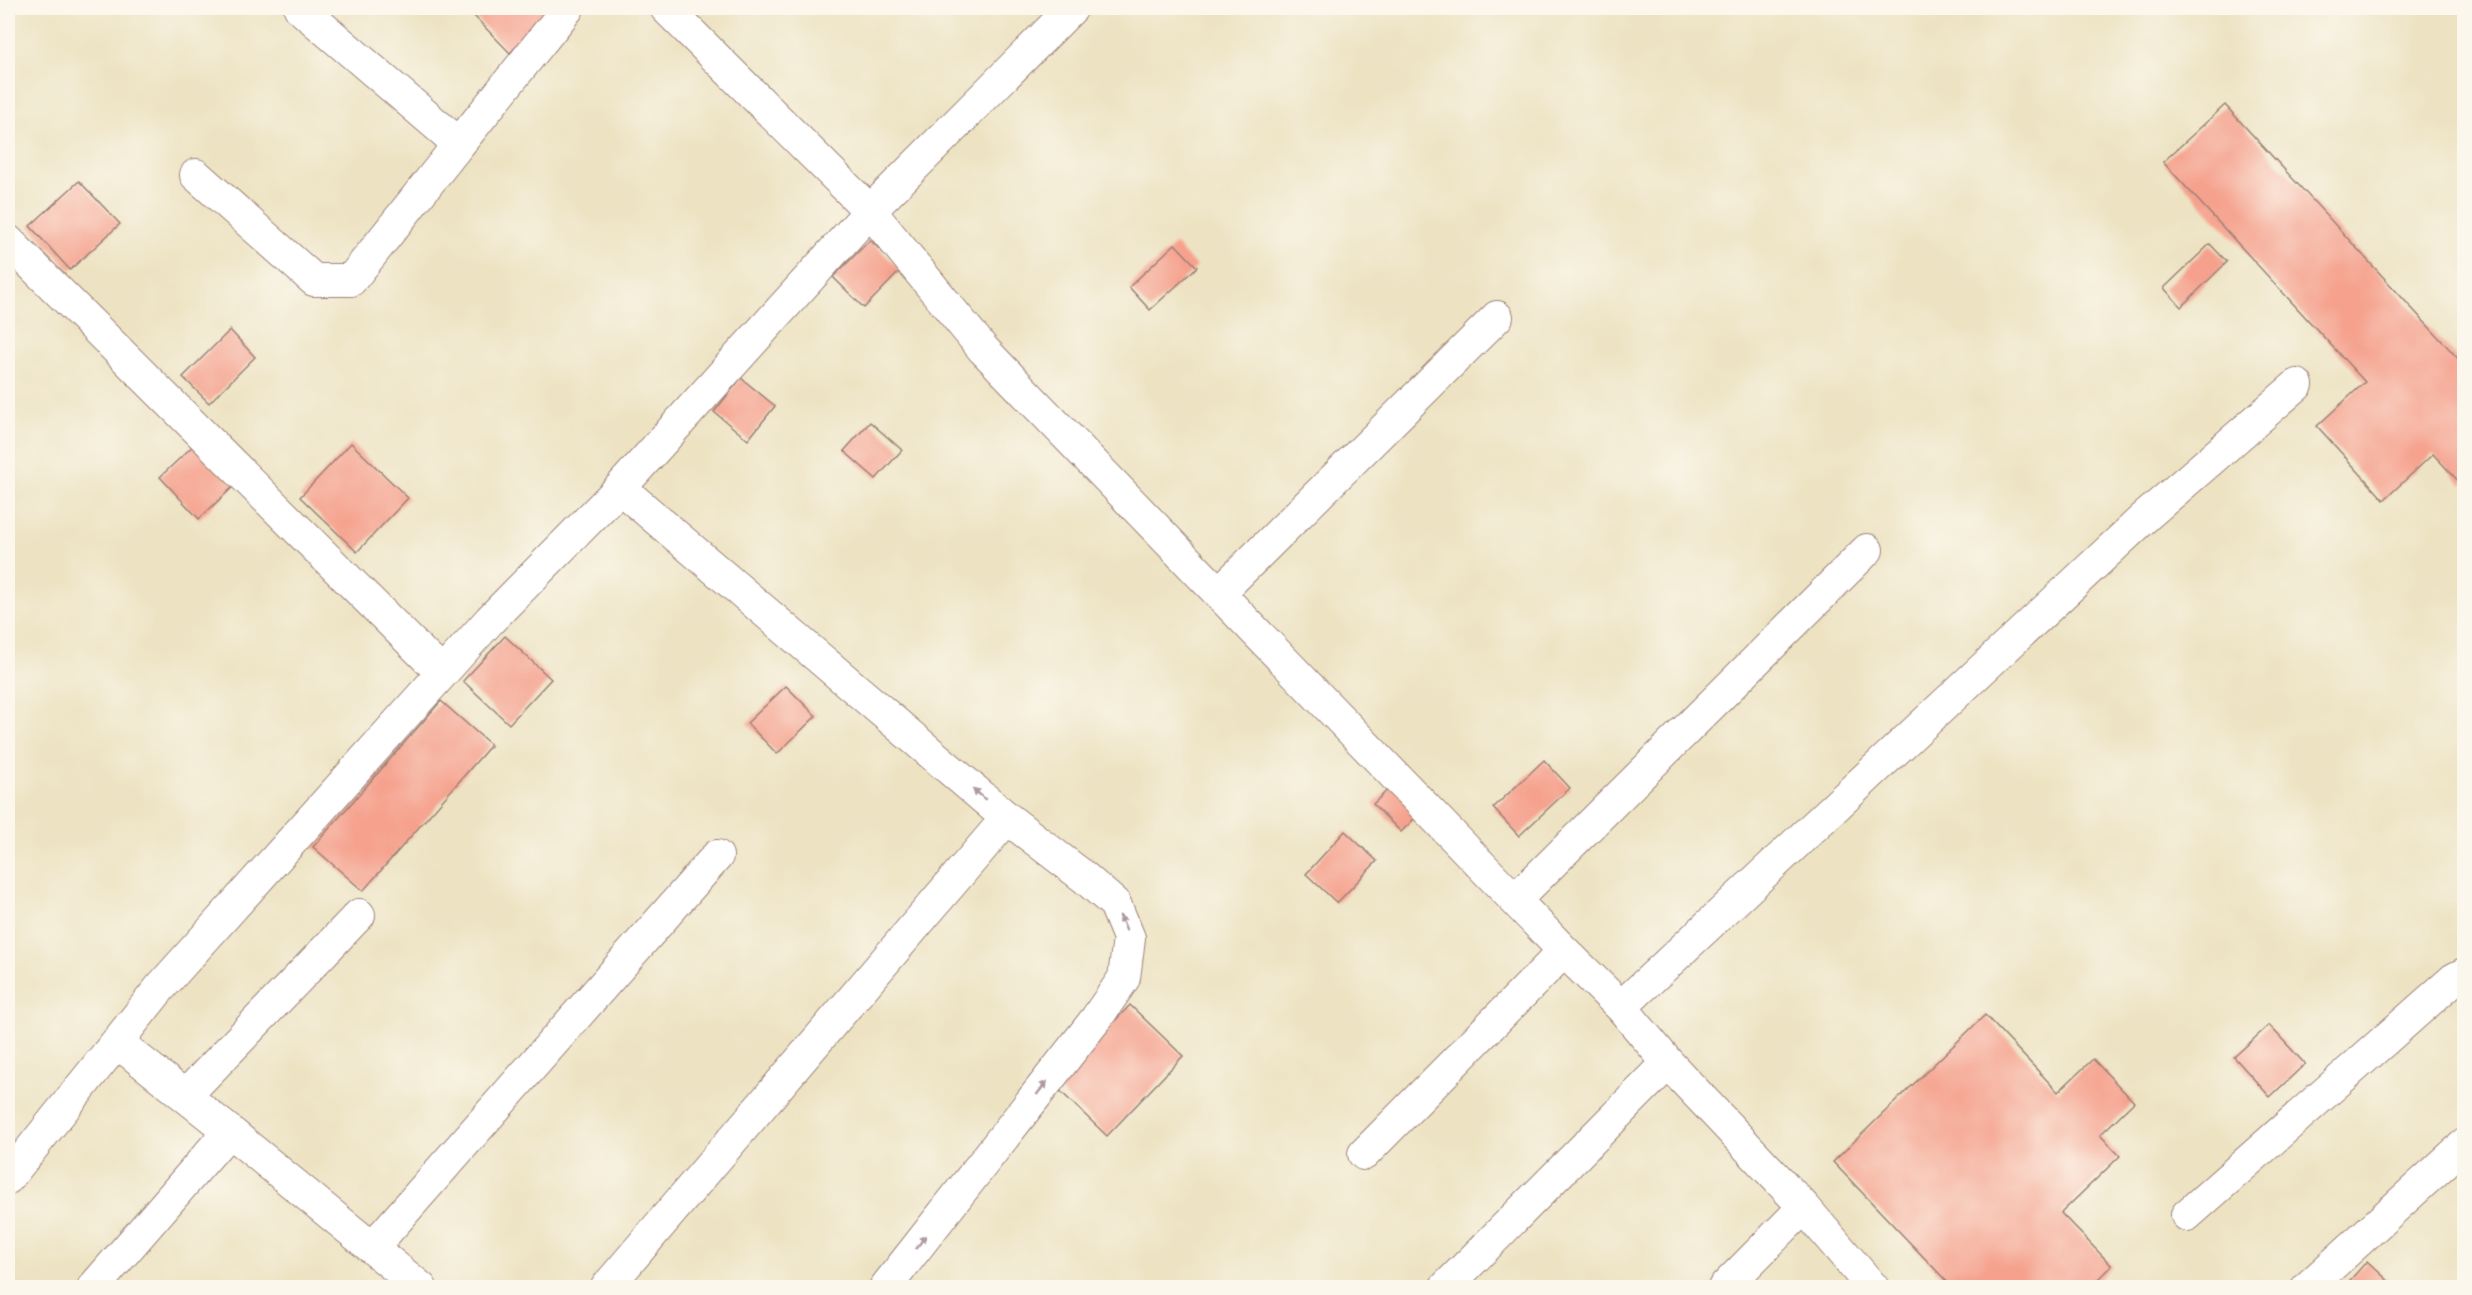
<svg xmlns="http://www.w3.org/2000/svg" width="2472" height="1295" font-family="Itim,sans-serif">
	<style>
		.building { fill: #f5a18d }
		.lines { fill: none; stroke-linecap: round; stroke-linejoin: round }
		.street-casing { stroke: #9c8177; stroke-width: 34 }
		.street { stroke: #fff; stroke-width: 32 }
		.oneway { fill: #ae9aa0 }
	</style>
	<rect width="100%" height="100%" fill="#fbf7ec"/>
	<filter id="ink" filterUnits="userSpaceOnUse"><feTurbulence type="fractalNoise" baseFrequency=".0167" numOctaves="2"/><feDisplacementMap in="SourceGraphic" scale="12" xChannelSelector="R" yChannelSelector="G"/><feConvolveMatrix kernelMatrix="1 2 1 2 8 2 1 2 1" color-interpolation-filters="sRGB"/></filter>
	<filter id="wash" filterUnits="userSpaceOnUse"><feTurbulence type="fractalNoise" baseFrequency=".008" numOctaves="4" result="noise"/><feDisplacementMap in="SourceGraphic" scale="24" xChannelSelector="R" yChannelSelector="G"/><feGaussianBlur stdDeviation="1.35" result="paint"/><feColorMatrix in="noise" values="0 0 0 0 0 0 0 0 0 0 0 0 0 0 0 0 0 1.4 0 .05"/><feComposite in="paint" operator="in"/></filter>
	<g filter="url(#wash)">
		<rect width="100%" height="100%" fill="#ede3c3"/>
		<g id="blocks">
			<path class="building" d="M482,8h72l-44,45 -36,-37z
				M2225,105l239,260v117l-2,3 -29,-31 -49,46 -67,-74 48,-44 -202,-220z
				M79,181l41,43 -50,46 -40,-44z
				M870,240l31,30 -37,38 -31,-31z
				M1175,244l22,23 -47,43 -21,-23z
				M2210,244l17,18 -46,45 -17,-19z
				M230,330l25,27 -46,46 -26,-26z
				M741,378l34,28 -27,34 -34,-28z
				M870,422l32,28 -26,29 -32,-28z
				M198,441l39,42 -38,36 -39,-42z
				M351,443l57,55 -51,54 -57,-55z
				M505,636l46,43 -42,45 -46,-43z
				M786,686l30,30 -39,38 -30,-31z
				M441,701l50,44 -128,146 -50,-44z
				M1544,760l26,28 -51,48 -26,-28z
				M1397,781l27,28 -23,23 -28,-28z
				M1345,831l32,30 -40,42 -31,-29z
				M1130,1005l53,51 -76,80 -53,-51z
				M1985,1015l73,77 35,-33 41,43 -34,33 20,21 -59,57 51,53 -22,22h-137l-120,-126z
				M2269,1025l36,39 -35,33 -36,-40z
				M2367,1261l29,27h-53z"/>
		</g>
	</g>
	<g filter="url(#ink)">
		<use href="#blocks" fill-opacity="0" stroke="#9c8177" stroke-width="1.5"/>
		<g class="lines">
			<defs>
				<path id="street" d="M300,8l159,136 109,-136
					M666,8l204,203 113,138 581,602 57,56 47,56 136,144 69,81
					M196,175l118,105h37l108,-136
					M8,241l434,432
					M620,488l387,330 77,59 31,27 14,34 -5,40 -28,41 -211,269
					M1219,593l278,-276
					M1516,899l351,-349
					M1621,1007l524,-490 152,-132
					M185,1096l174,-181
					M229,1131l192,157
					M1364,1154l200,-203
					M8,1178l152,-190 330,-368 130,-132 250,-277 202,-203
					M2187,1215l267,-236 10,-5
					M372,1248l345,-392
					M93,1288l136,-157 -112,-89
					M606,1288l401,-470
					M1445,1288l223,-225
					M1724,1288l80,-81
					M2307,1288l157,-143"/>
			</defs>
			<use href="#street" class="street-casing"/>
			<use href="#street" class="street"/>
		</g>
		<defs><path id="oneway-solid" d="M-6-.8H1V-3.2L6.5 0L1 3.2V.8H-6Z" transform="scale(1.5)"/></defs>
		<g class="oneway">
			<use href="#oneway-solid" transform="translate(979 794) rotate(-139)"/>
			<use href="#oneway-solid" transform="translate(1123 923) rotate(-114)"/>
			<use href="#oneway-solid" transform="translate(1042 1088) rotate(-52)"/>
			<use href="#oneway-solid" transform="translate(921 1242) rotate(-52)"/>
		</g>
	</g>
	<rect width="2472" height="1295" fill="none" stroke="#fbf7ec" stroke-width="30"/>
</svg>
